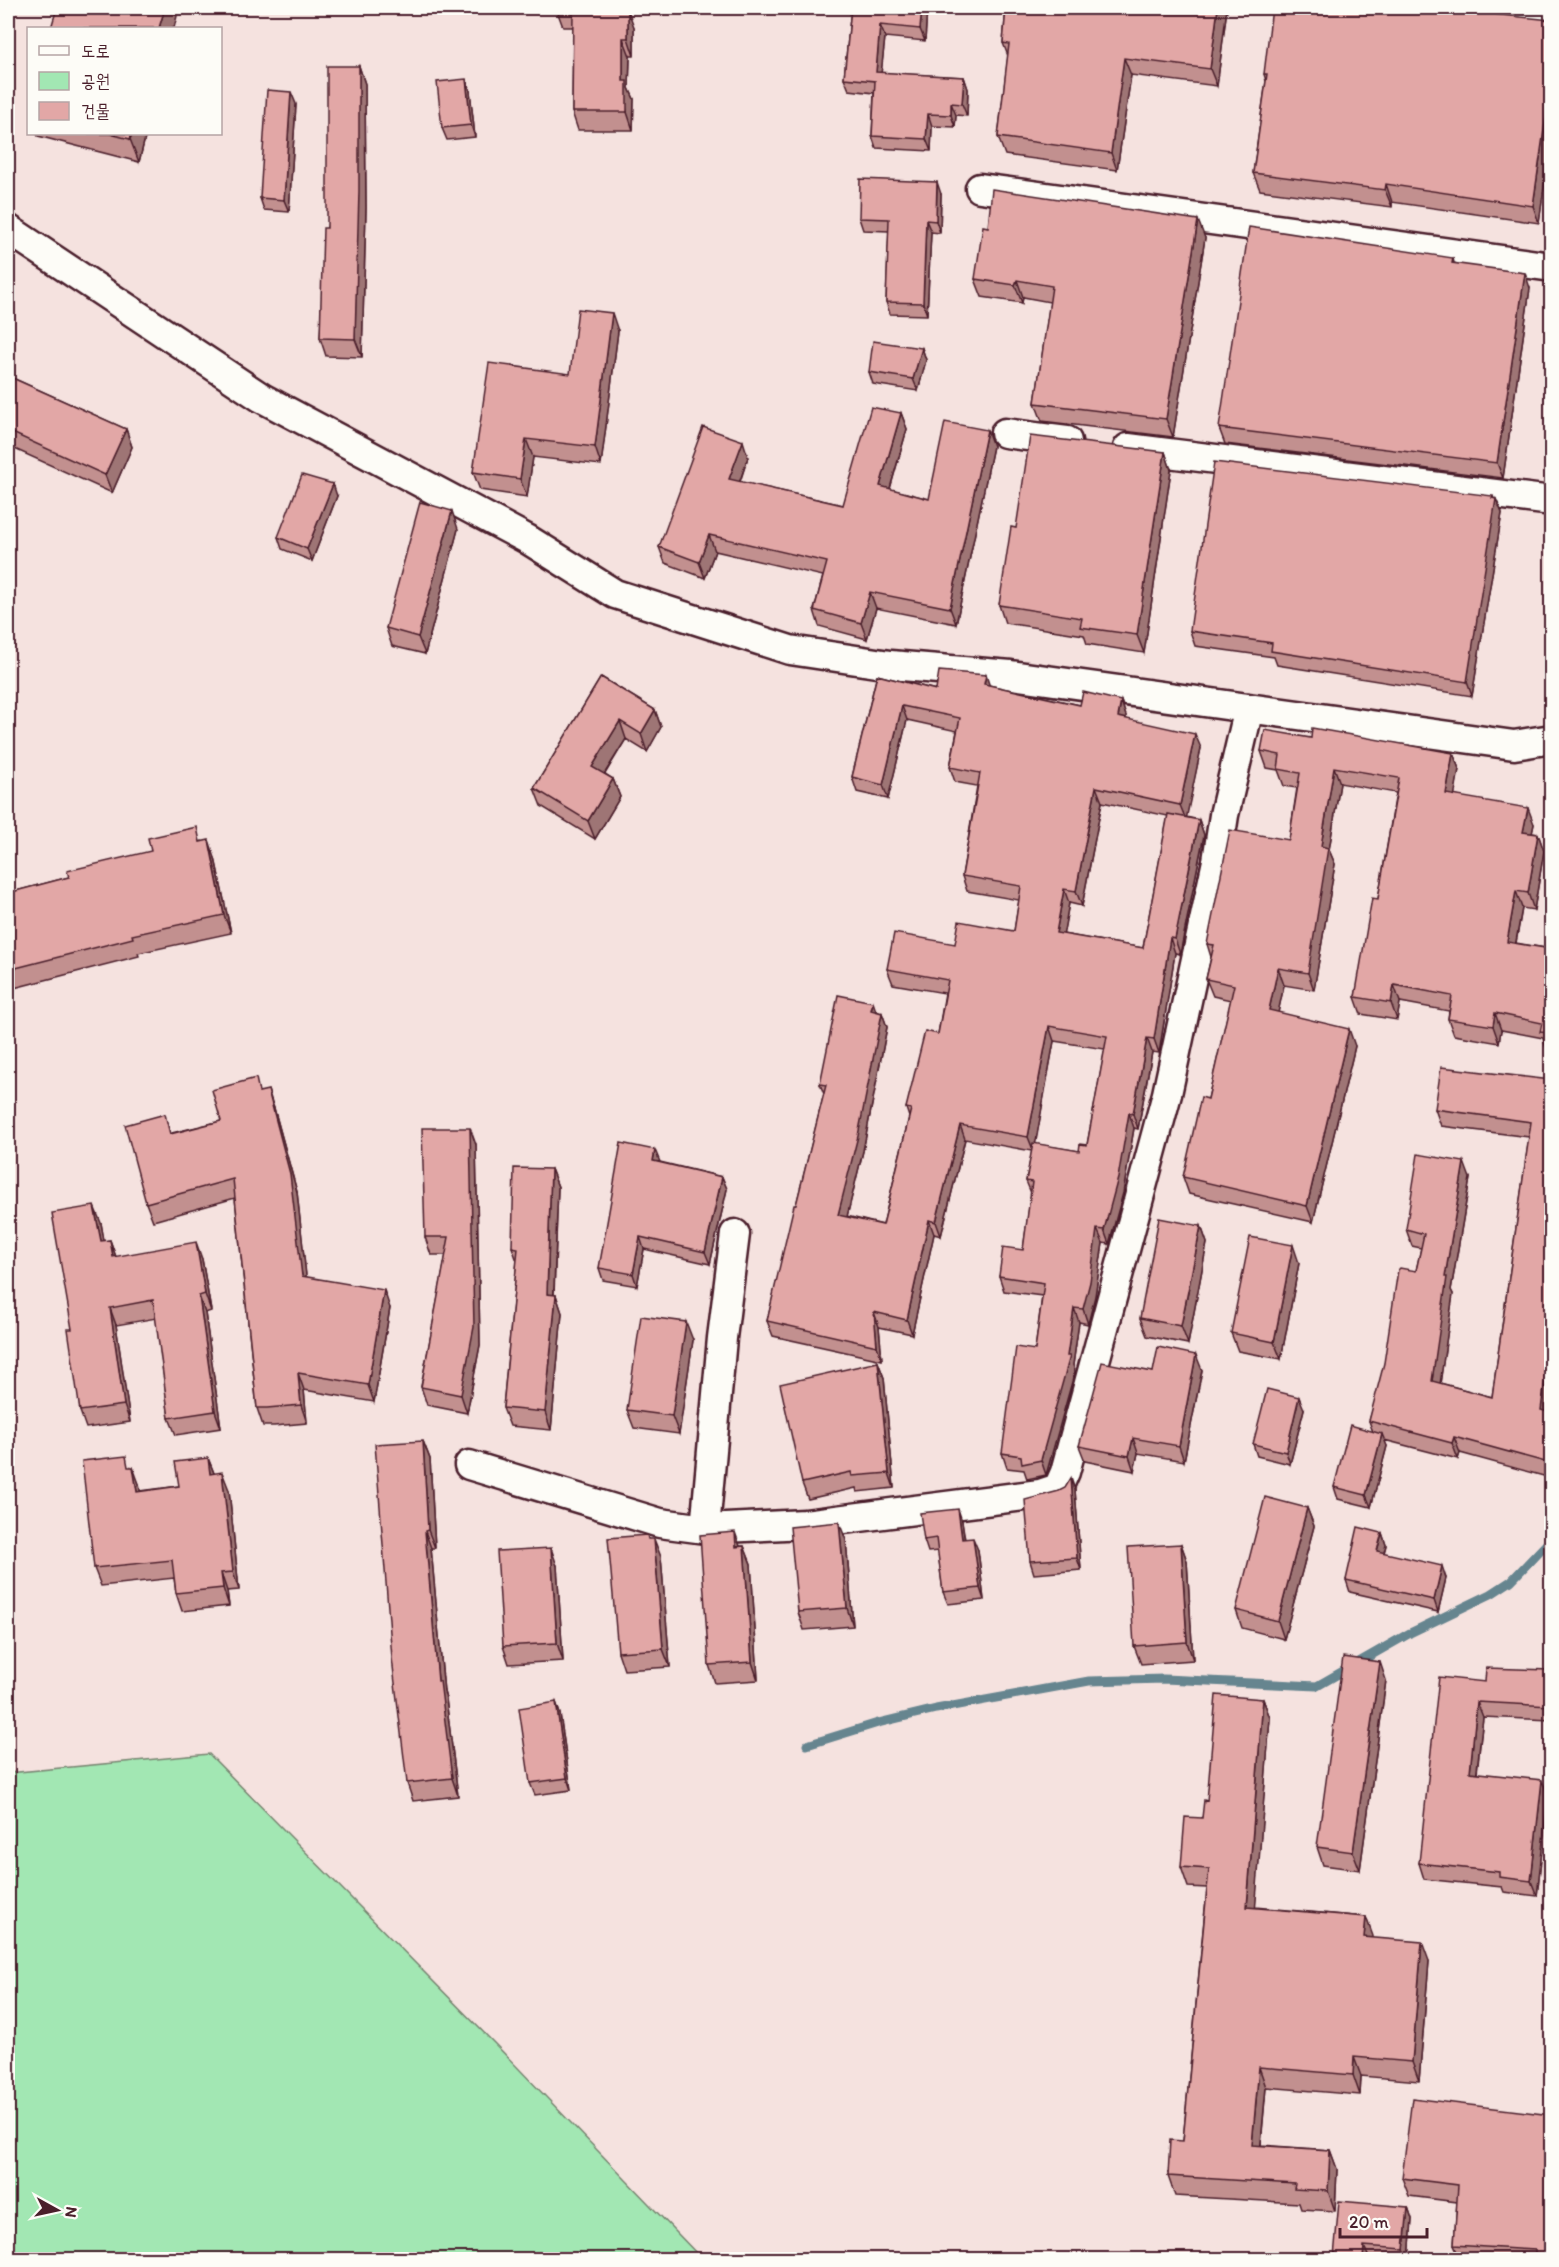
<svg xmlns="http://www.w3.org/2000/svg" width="1559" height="2267" font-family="Itim,'Poor Story',sans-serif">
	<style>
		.green { fill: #a2e7b3; stroke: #76836f; stroke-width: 1.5 }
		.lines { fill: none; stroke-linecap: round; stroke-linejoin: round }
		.stream { stroke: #66858f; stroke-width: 9 }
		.minor-casing { stroke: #4a1f2b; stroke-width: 33 }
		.minor { stroke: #fdfcf7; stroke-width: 28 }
		.wall { fill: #c2908f; stroke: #4a1f2b; stroke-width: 1.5; fill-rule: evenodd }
		.shaded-wall { fill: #9e7574; stroke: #4a1f2b; stroke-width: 1.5 }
		.building { fill: #e2a7a6; stroke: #4a1f2b; stroke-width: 1.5 }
	</style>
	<rect width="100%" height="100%" fill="#f5e2df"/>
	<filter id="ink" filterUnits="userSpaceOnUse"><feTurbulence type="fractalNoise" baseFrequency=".0167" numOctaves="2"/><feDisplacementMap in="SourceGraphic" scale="12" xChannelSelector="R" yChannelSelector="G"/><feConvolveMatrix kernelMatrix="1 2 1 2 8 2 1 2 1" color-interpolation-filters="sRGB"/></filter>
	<g filter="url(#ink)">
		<path class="green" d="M209,1754l286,290 207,215h-694v-486z"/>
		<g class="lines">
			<path class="stream" d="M807,1745l71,-22 58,-14 153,-28 75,-2 153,7 93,-53 81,-39 20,-13 41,-43"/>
			<defs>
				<path id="minor" d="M1434,8l118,12
					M980,188l572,79
					M8,229l254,169 265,141 88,55 175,56 100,15 121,10 503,70 38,-6
					M1005,433l62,8
					M1128,448l424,53
					M469,1465l191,58 45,6 100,-5 235,-30 18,-6 7,-16 102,-378 50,-233 7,-46 25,-107
					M705,1529l17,-191 13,-104"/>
			</defs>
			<use href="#minor" class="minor-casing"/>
			<use href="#minor" class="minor"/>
		</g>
		<path class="wall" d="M556,8h62l16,19v29h-4l-1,32 5,11 -1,31h-55l-6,-18 1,-85h-10z
			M851,8h76l-2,33 -40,-4 -4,36 83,4 4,12 -1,27 -11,-1 -1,12 -23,-1 -1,25 -55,-3 -4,-12 2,-43 -25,-3 -5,-12z
			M1006,8h221l-10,78 -86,-11 -14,95 -112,-15 -7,-18 10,-81 -5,-13z
			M1551,20v117l-12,86 -147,-21v5l-132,-17 -7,-17 13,-92 -2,-7z
			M359,66l6,18 1,124 -4,149 -36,-1 -6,-18 7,-110z
			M470,91l5,46 -28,3 -5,-12z
			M296,104l-7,108 -25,-2 -4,-12z
			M37,134h109l-7,28 -101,-26z
			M941,194l-1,39 -9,-1 -4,83 -37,-1 -4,-12 3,-71 -26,-1 -4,-12z
			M1205,238l-32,199 -131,-16 -7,-18 15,-101 -27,-5 -1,6 -40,-6 -7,-18z
			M1453,258l1,5 76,25 -27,190 -278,-34 -6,-16z
			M618,331l-17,134 -68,-8 -6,40 -47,-7 -7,-18 97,-98z
			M922,348l4,12 -8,31 -45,-7 -4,-12z
			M8,376l118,53 6,18 -20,46 -104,-47z
			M901,413l6,16 -17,60 39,10 64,-53 -37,178 -80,-16 -9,31 -48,-13 -5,-16 9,-34 -108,-25 -10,27 -40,-15 -6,-16 89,-90 -8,25 103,23z
			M1165,452l6,18 -27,183 -57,-9 -3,-9 -79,-12 -6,-18 17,-77z
			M337,496l-25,65 -30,-12 -4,-12z
			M1493,498l3,1 6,14 -30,183 -195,-31 -3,-8 -79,-11 -5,-15z
			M458,529l-33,125 -33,-8 -6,-18z
			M877,675l59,15 53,-5 91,20 41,-4 5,15v3l75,29 -15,69 13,3 5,15 -24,119 -5,-1 -16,100 -7,-1 -14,77 -4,-1 -11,65 -14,51 -6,-1 -8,53 -7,28 -9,-2 -6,43 2,6 -29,104 -19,4 -3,-9 -17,-2 -5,-15 33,-103 7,-54 -38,-5 -5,-15 24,-26 8,-57 -5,-12 6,-30 -67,-12 -24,97 -7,-2 -22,100 -33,-7 3,33 -109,-24 -6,-15 57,-227 -4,-10 56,-73 6,2 5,14 -24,124 -16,65 36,9 26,-108 -3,-9 32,-74 7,-41 -52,-9 -6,-15 68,-25 59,-13 5,-31 -52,-9 -5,-15 15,-90 -22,-4 -5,-15 7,-36 -50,-11 -19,79 -31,-7 -5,-15zM1102,802l66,14 -25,132 -80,-14 6,-31 13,3zM1054,1041l51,8 -18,96 -8,6 -44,-7z
			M601,677l54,33 6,17 -14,25 -21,-13 -21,35 8,5 7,18 -25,42 -54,-33 -7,-18z
			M1311,738l142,15 6,16 -5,26 80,29 -2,9 6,1 6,17 -10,59 -12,-2 -6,35 35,6v100l-5,-1 -3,-10 -42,-8 -2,13 -45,-8 -6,-16 1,-8 -49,-9 -3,18 -36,-6 -6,-17 23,-98 18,-106 -56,-10 -11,67 6,14 -21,126 -30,-5 -6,27 77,34 -42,176 -124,-28 -6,-17 25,-78 23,-99 -18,-4 -7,-17 5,-22 -4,-13 82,-104 8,-52 -13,-2 -6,-16 -11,-2 -6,-17z
			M202,841l13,17 16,75 -93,20 1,3 -129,33 -2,-6v-90l61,-16z
			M1551,1080v313l-2,20h2v65l-91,-25 -2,6 -74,-19 3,6 -16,61 -33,-8 -4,-12 39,-55 -4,-11 47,-150 5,-23 -9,-2 -6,-17 64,-51 -19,112 2,4 -13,89 52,14 37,-260 -88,-11 -6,-17z
			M261,1092l13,16 23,84 9,85 84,31 -16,94 -70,-12 3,33 -33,3h-11l-6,-18 -22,-210 -82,23 -7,-18 26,-70 49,-12z
			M8,1131l4,14 -4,2z
			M476,1145l4,200 -13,68 -40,-8 -6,-18 25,-132h-15l-6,-18z
			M660,1162l62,15 5,12 -17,75 -66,-15 -7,37 -34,-6 -4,-12z
			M551,1169l7,18 -4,108h2l6,18 -11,117 -41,-4 -7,-18 14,-147 -5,-14z
			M101,1223l3,18 6,-1 6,17 86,2 9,52 -6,2 16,115 -45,7 -7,-17 -13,-100 -40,7 14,97 -44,6 -6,-17 -8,-82z
			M1201,1226l6,17 -19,101 -41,-8 -7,-18z
			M1299,1263l-18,96 -43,-8 -7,-18z
			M693,1340l-14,94 -45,-6 -7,-18z
			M878,1362l6,16 10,110 -37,4 -1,-4 -48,11 -6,-16z
			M1202,1370l-18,91 -46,-8 -4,18 -49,-10 -6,-15 74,-74z
			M1304,1409l-14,55 -33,-8 -4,-12z
			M423,1441l7,18 5,89h-4l13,144 2,7 12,97 -45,5 -6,-18z
			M208,1458l6,15 15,17 10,100 -12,1 2,15 -47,5 -6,-18 -2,-15 -73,8 -7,-18 37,-101 8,17 1,7 39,-5z
			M1075,1490l6,80 -47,4 -4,-13z
			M1307,1508l7,18 -30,113 -42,-11 -6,-18z
			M962,1521l3,18 13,11 6,50 -36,4 -5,-12 -5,-41 -10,1 -4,-12z
			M1382,1533l4,12 -2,8 62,25 -8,34 -88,-20 -4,-12z
			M649,1539l12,18 9,110 -46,3 -6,-18z
			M846,1540l7,86 -49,4 -6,-18z
			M1181,1544l6,17 6,99 -52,4 -7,-18z
			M740,1546h4l7,18 7,116 -43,3 -6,-18z
			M557,1566l6,95 -54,3 -6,-18z
			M1551,1670v50l-68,-3 -6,56 71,22 -11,101 -33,-4 -2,-5 -78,-8 -5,-16 66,-181z
			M1386,1680l-26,190 -37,-5 -6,-18z
			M1263,1699l7,19 -15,189 111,10 6,21 57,23 -10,120 -58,-5 -1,19 -94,-8 -5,58 69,5 7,19 -2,42 -34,-2 -2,-6 -124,-7 -7,-20 15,-35 24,-253 -19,-1 -7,-20 21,-49 5,-17z
			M556,1702l4,12 11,76 -36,5 -5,-12z
			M1551,2115v144h-91l-6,-14 3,-43 -48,-6 -7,-18z
			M1408,2207l4,12 -3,40h-18l-22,-1v1h-34l-1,-2z"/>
		<path class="shaded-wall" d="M165,8h9l3,8 -3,12h-15z
			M922,8h5l-2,33 -5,-12z
			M1218,8h9l-10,78 -7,-17z
			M628,10l6,17v29l-6,-18z
			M880,25l5,12 -5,47 -4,-12z
			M623,38l7,18 -1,32 5,11 -1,31 -6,-18 -4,-31z
			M1124,58l7,17 -14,95 -6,-17z
			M359,66l6,18 1,124 -4,149 -7,-18z
			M964,77l4,12 -1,27 -5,-12z
			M466,79l4,12 5,46 -4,-12z
			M291,92l5,12 -7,108 -5,-12z
			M1548,102l3,11v24l-12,86 -6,-17z
			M951,103l5,12 -1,12 -4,-12z
			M928,114l4,12 -1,25 -5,-12z
			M132,134h14l-7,28 -9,-23z
			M937,182l4,12 -1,39 -4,-12z
			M1386,184l6,18v5l-7,-17z
			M926,220l5,12 -4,83 -4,-12z
			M1198,220l7,18 -32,199 -7,-18z
			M1525,273l5,15 -27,190 -6,-15z
			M1017,280l6,17 -1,6 -7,-18z
			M612,313l6,18 -17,134 -6,-18z
			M922,348l4,12 -8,31 -5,-12z
			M901,413l6,16 -21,73 -6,-16z
			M126,429l6,18 -20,46 -7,-18z
			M987,430l6,16 -37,178 -6,-16z
			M526,439l7,18 -6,40 -7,-18z
			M743,441l5,16 -13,38 -6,-16z
			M1165,452l6,18 -27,183 -7,-18z
			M333,484l4,12 -25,65 -5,-12z
			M1493,496l2,8 1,-5 6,14 -30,183 -5,-14z
			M452,511l6,18 -33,125 -7,-17z
			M709,535l6,16 -10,27 -6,-16z
			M870,592l6,16 -9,31 -6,-16z
			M986,675l5,15 -7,-6z
			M1121,701l5,15 -3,16 -5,-15z
			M902,706l5,14 -19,79 -5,-14z
			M655,710l6,17 -14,25 -6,-18z
			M620,721l6,18 -28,45 -6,-17z
			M1195,734l6,14 -15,72 -6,-15z
			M1453,753l6,16 -7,41 -6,-16z
			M1334,767l6,16 -11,67 6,14 -21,126 -6,-17 13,-127z
			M613,779l7,18 -25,42 -7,-18z
			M1096,787l6,15 -20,104 -6,-15z
			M1528,808l6,16 -5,24 -6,-16z
			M1199,820l5,15 -24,119 -5,-15z
			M1538,834l6,17 -10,59 -6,-17z
			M209,840l6,18 16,75 -7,-18z
			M1064,889l5,14 -8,45 -5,-15z
			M1516,891l6,17 -9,50 -6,-16z
			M1170,938l5,15 -16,100 -5,-14z
			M1278,968l6,17 -9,42 -6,-17z
			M1394,985l6,17 -3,18 -6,-17z
			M873,1002l5,15 -7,-7z
			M882,1013l5,14 -24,124 -19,78 -6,-14z
			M1495,1013l6,17 -2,13 -6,-17z
			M1049,1026l5,15 -20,111 -6,-15z
			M1349,1029l6,17 -42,176 -6,-16z
			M1147,1038l5,14 -14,77 -5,-15z
			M268,1090l6,18 23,84 11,102 -6,-18z
			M1129,1113l5,15 -11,65 -14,51 -5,-14z
			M960,1125l5,14 -24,97 -5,-14z
			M470,1128l6,17 4,200 -13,68 -6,-18z
			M655,1150l5,12 -7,-1z
			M1464,1162l6,16 -19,112 2,4 -15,104 -6,-17 13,-104z
			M551,1169l7,18 -5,125 -6,-18z
			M722,1177l5,12 -17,75 -5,-12z
			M94,1206l7,17 6,35 -6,-17z
			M929,1220l5,14 -22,100 -5,-14z
			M1201,1226l6,17 -19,101 -7,-18z
			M1097,1229l6,14 -8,53 -7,28 -5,-15z
			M640,1237l4,12 -7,37 -4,-12z
			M110,1240l6,17h-3z
			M196,1242l6,17 9,52 -6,-17z
			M1293,1245l6,18 -18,96 -7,-17z
			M384,1290l6,18 -16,94 -6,-17z
			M556,1295l6,18 -11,117 -6,-18z
			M199,1296l6,17 16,115 -6,-17z
			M110,1308l6,17 14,97 -6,-17z
			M1074,1308l5,14 -6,43 2,6 -29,104 -5,-15 26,-104z
			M874,1312l5,15 3,33 -5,-14z
			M686,1322l7,18 -14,94 -7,-18z
			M1551,1333v60l-4,34 -6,-17z
			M1196,1355l6,15 -18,91 -5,-15z
			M878,1362l6,16 10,110 -5,-15z
			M298,1373l6,17 3,33 -6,-18z
			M1299,1397l5,12 -14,55 -4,-12z
			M1382,1434l5,12 -16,61 -5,-12z
			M1454,1437l6,16 -2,6 -6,-16z
			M1133,1438l5,15 -4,18 -5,-15z
			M423,1441l7,18 5,89 -7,-18z
			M208,1458l7,18 -5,-2z
			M133,1467l6,17 4,26 -6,-18z
			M222,1472l7,18 10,100 -6,-18z
			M1071,1478l4,12 6,80 -4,-12z
			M1307,1508l7,18 -30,113 -6,-18z
			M958,1509l4,12 4,30 -4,-12z
			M839,1522l7,18 7,86 -6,-18z
			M425,1531l6,17 13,144 2,7 12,97 -6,-18 -14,-97z
			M735,1532l6,17 -5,-2z
			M1382,1533l4,12 -5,18 -4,-12z
			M973,1538l5,12 6,50 -4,-12z
			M654,1539l7,18 9,110 -7,-18z
			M1181,1544l6,17 6,99 -6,-18z
			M744,1546l7,18 7,116 -6,-18z
			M551,1548l6,18 6,95 -6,-18z
			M1442,1566l4,12 -8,34 -4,-12z
			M221,1573l6,18 2,15 -6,-18z
			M1380,1662l6,18 -26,190 -7,-18z
			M1263,1699l7,19 -16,208 -7,-19z
			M556,1702l4,12 11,76 -4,-12z
			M1477,1702l6,15 -8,70 -5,-15z
			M1542,1780l6,15 -11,101 -6,-15z
			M1366,1917l7,19 -2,21 -7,-20z
			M1422,1942l7,19 -10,120 -7,-19z
			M1354,2057l7,19 -1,19 -7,-20z
			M1259,2067l7,20 -7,77 -7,-19z
			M1330,2150l7,19 -2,42 -7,-20z
			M1408,2207l4,12 -3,40 -5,-10z
			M1364,2246l5,12v1h-6z"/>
		<path class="building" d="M57,8h108l-6,20h-108z
			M556,8h57v2h15v28h-5v43h4v31h-55l1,-103h-17z
			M851,8h71l-2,21 -40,-4 -4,47 88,5 -2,27 -11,-1v12l-23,-1 -2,25 -54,-3 3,-55 -31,-3z
			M1006,8h212l-8,61 -86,-11 -13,95 -113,-16 11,-93 -6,-1z
			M1272,8h161l118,12v82h-3l-15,104 -147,-22 -1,6 -132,-17 14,-99h-3z
			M327,66h32v125l-4,148 -35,-1 3,-110h4z
			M466,79l5,46 -29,3 -5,-46z
			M267,90l24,2 -7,108 -24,-2z
			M110,134h22l-2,5z
			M860,179l77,3 -1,39 -10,-1 -3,83 -37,-1 3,-83 -30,-1z
			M992,189l206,31 -32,199 -131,-16 17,-117 -35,-6 -2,5 -40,-6 8,-53 5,1z
			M1249,227l204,31 -1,5 73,10 -28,190 -278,-35z
			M578,309l34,4 -17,134 -69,-8 -6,40 -47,-7 16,-109 81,11z
			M873,341l49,7 -9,31 -44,-7z
			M8,376l118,53 -21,46 -97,-44z
			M871,407l30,6 -21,73 49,13 16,-77 42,8 -37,178 -80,-16 -9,31 -47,-13 13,-48 -118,-27 -10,27 -40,-15 44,-120 40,14 -14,38 114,26z
			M1030,436l135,16 -28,183 -57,-8 2,-9 -83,-13 12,-78 5,1z
			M1214,462l279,34 -1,2 4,1 -29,183 -196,-31 1,-8 -82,-12z
			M302,475l31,9 -26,65 -29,-12z
			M420,502l32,9 -34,126 -32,-9z
			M939,671l47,4 -2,9 96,21 3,-13 38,9 -3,16 77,17 -15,71 -84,-18 -20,104 -12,-2 -8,44 87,15 25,-134 31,6 -24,119 -5,-1 -16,101 -7,-1 -14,76 -4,-1 -11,65 -14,52 -7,-1 -7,53 -7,27 -9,-1 -7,48h3l-29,104 -19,4 -1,-8 -19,-3 14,-106 19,3 9,-67 -45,-7 4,-29 20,3 9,-68 -6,-1 7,-38 46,8 1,-7 7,1 20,-109 -58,-10 -21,111 -68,-12 -24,97 -7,-2 -22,100 -33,-8 3,34 -110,-25 27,-116h2l30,-120 -6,-1 18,-89 35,7 -2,8 11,3 -24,123 -20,79 45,10 28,-116 -5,-1 19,-77 13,3 10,-54 -61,-11 7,-36 61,11 4,-23 55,10 7,-45 -59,-10 18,-103 -30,-6 10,-49 -58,-12 -19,79 -31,-8 25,-102 59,15z
			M601,677l54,33 -14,24 -21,-13 -28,46 21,12 -25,42 -54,-33z
			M1312,728l141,25 -7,41 82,14 -5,24 15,2 -10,59 -12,-2 -9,51 44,7v84l-11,-1 2,-9 -47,-10 -2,13 -45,-7 4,-23 -58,-11 -3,18 -36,-6 17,-99 6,1 21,-121 -65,-11 -13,79 7,2 -20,125 -30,-5 -9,42 80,19 -42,177 -124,-29 18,-80 7,2 26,-114 -28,-6 8,-34 -7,-1 23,-114 59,10 11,-67 -22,-4 2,-14 -19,-4 4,-21 46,8z
			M197,827l3,15 9,-2 15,75 -92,20 1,3 -125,32v-77l61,-16 -2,-6 84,-20 -3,-13z
			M1441,1067l110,13v253l-10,77 10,3v43l-2,7 -95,-26 -2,6 -83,-22 15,-58 14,-93 2,-2 16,3 8,-37 -18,-5 12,-75 46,8 -19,115h2l-15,104 60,16 39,-275 -96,-13z
			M256,1078l3,14 9,-2 22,84 12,102 82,14 -16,95 -70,-12 3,32 -34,3h-10l-24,-229 -87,24 -21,-78 40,-11 5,20 51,-13 -9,-31z
			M422,1128h48l4,199 -13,68 -40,-8 28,-150h-24z
			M621,1143l34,7 -2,11 69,16 -17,75 -65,-15 -7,37 -34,-6z
			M514,1168l37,1 -4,125 9,1 -11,117 -42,-4 15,-160 -6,-1z
			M94,1206l7,35 9,-1 3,17 83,-15 9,52 -6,2 16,115 -46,7 -16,-118 -43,8 14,97 -44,6 -12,-82h4l-20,-116z
			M1159,1218l42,8 -20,100 -41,-8z
			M1250,1237l43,8 -19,97 -43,-9z
			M641,1316l45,6 -14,94 -45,-6z
			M1158,1347l38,8 -17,91 -46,-8 -4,18 -50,-10 23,-84 51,10z
			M878,1362l11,111 -37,3 -1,-4 -49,11 -22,-99z
			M1267,1389l32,8 -13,55 -33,-8z
			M1350,1425l32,9 -16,61 -32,-8z
			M423,1441l5,89 -3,1 13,150h2l12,97 -45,5 -15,-125 -17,-214z
			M126,1456l2,11h5l4,25 42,-6 -4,-24 33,-4 2,16 12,-2 11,100 -12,1 2,15 -47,5 -4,-33 -78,8 -12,-107z
			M1071,1478l6,80 -47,3 -5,-61 34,-9 6,-3z
			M1265,1497l42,11 -29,113 -42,-11z
			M958,1509l4,30 11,-1 7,50 -37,4 -7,-54 -12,2 -4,-27z
			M839,1522l8,86 -49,4 -8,-85z
			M1358,1527l24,6 -5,18 65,15 -8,34 -88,-20z
			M735,1532l1,15 8,-1 8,116 -43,3 -9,-130z
			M647,1535l1,4h6l9,110 -45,3 -10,-114z
			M1181,1544l6,98 -53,4 -6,-99z
			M551,1548l6,95 -54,3 -6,-95z
			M1343,1657l37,5 -27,190 -36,-5z
			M1486,1668l65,2v36l-74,-4 -7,70 72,8 -11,101 -32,-4v-5l-80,-9 20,-186 46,5z
			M1216,1695l47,4 -16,208 119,10 -2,20 58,5 -10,120 -58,-5 -1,18 -94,-8 -7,78 78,5 -2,41 -34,-2 1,-5 -127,-8 2,-36 13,1 26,-272 -28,-2 4,-50 17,1 2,-18 3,1z
			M556,1702l11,76 -37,5 -11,-75z
			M1412,2098l139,17v141l-16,-2v-4l-81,-5 4,-60 -56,-7z
			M1339,2201l69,6 -4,42 -40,-3 -1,13 -29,-2z"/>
	</g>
	<rect width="1559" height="2267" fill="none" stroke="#fdfcf7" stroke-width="30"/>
	<rect x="15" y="15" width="1529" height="2237" fill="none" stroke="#4a1f2b" stroke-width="2" filter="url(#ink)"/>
	<rect x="27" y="27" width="195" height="108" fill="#fdfcf7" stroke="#b5a4a5" stroke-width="1.5"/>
	<rect x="39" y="46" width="30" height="9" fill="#fdfcf7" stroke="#b5a4a5" stroke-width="1.5"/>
	<text x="81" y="57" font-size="18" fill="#4a1f2b">도로</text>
	<rect x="39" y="72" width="30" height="18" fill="#a2e7b3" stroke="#b5a4a5" stroke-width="1.5"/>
	<text x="81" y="87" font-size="18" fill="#4a1f2b">공원</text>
	<rect x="39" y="102" width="30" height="18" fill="#e2a7a6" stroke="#b5a4a5" stroke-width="1.5"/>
	<text x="81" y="117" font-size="18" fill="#4a1f2b">건물</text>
	<g transform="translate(57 2210) rotate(98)" stroke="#fdfcf7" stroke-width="4.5" paint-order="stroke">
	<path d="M0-4.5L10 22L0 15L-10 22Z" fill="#4a1f2b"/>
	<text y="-9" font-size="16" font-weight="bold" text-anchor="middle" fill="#4a1f2b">N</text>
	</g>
	<path d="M1340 2228v9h87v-9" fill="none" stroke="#4a1f2b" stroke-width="3"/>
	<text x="1349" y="2228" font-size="18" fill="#4a1f2b" stroke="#fdfcf7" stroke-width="4.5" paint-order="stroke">20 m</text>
</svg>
